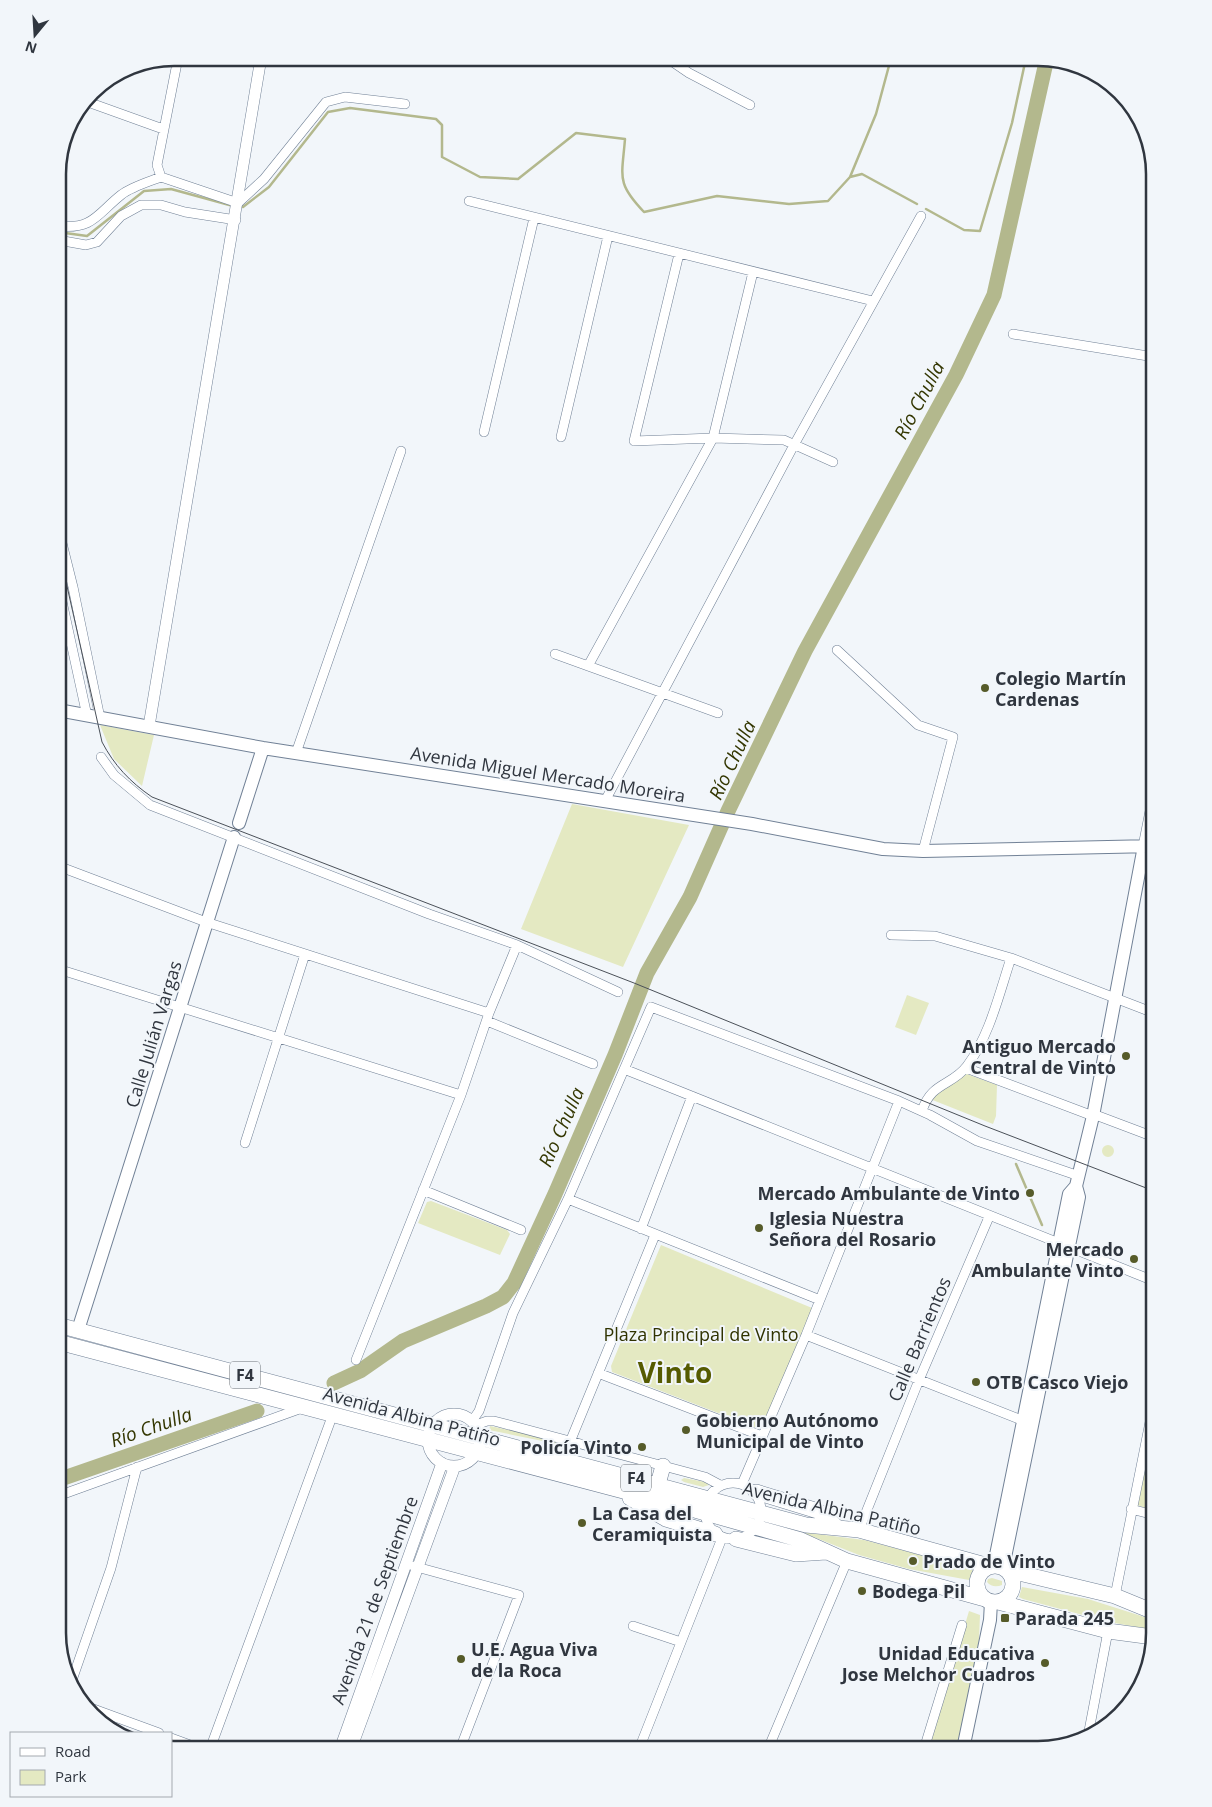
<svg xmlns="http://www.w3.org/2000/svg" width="1212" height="1807" font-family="'Open Sans',sans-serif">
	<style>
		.green { fill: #e4e9c2 }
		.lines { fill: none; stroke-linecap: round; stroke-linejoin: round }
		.stream { stroke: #b3b88d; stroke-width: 2.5 }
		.river { stroke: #b3b88d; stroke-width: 15 }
		.minor-casing { stroke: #718196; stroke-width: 10 }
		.tertiary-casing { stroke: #718196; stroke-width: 12 }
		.secondary-casing { stroke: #718196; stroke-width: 14 }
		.trunk-casing { stroke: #718196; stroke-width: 16 }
		.minor { stroke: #fff; stroke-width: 9 }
		.tertiary { stroke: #fff; stroke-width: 11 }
		.secondary { stroke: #fff; stroke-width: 12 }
		.trunk { stroke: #fff; stroke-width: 15 }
		.tram { stroke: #4a5058; stroke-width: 1 }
		.poi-dot { fill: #565b29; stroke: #f2f6fa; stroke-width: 2 }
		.labels { text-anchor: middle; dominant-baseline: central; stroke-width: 4; stroke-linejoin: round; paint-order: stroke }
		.shield { fill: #f2f6fa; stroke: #6a7077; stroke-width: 1 }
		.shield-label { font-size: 16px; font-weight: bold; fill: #30363f }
		.poi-label { font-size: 18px; font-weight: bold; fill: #30363f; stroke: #f2f6fa; text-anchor: start }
		.street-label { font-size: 18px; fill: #30363f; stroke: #f2f6fa }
		.park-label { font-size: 18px; fill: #303300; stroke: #f2f6fa }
		.water-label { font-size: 19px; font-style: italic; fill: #343702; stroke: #f2f6fa }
		.town-label { font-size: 28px; font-weight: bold; fill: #565b01; stroke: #f2f6fa }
		.rim { fill: none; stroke: #30363f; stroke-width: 2.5 }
	</style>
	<rect width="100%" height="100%" fill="#f2f6fa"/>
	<path class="green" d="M100,725l54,10 -12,51 -28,-27z
		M572,804l117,21 -66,142 -102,-38z
		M907,995l22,8 -13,32 -21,-8z
		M967,1074l30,11 -1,31 -3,8 -63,-25z
		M1102 1151a6 6 0 1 1 12 0a6 6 0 1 1-12 0Z
		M431,1201l76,29 3,4 -10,21 -82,-32 9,-21z
		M661,1245l151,63 -49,118 -6,2 -145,-56 -1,-6z
		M490,1426l71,15 1,4 -73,-15z
		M1154,1427v84l-17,-6z
		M684,1478l21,4 4,3 -6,2 -19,-5 -3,-2z
		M801,1532l63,8 109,29 -4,11 -60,-11 -50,-14z
		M992,1578l10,3v4c-5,2 -11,2 -15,-3l1,-3z
		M1022,1587l66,12 66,21v10l-45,-8 -86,-23 -4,-2z
		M969,1611l11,4 -1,25 -22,109h-29z"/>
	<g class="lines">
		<path class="stream" d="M850,177l26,-63 14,-52 6,-4
			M238,206l5,1 26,-20 59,-75 22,-4 86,11 6,6v32l38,20 38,2 58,-46 49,6c-3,38 -9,44 19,73l73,-16 72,8 39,-3 22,-24 12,-3 55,30
			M926,209l38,21 16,1 32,-108 14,-65
			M58,232l29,4 57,-45 27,-2 62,17
			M1016,1164l26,61"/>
		<path class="river" d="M334,1383l26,-12 43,-30 83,-35 17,-9 11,-14 41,-89 60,-139 32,-82 43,-76 38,-86 77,-160 151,-276 38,-80 53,-237
			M58,1480l199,-69"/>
		<defs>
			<path id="minor" d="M178,58l-21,107 4,12 77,26 26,-24 62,-77 19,-5 60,7
				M220,58l40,5
				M667,58l22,15 61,32
				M85,101l78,28
				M469,201l404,100
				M58,226c35,4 39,-12 63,-31 10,-8 27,-13 40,-18
				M58,240l28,5 11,-3 24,-26 20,-11h20l24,7 51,8
				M679,254l-45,187 79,-3 71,2 49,22
				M1013,334l141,23
				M484,432l50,-214
				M561,437l47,-201
				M58,527l15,60 27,131
				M58,583l29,133
				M837,650l81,75 35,12 -30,114
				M555,654l163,59
				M588,666l125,-228 40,-166
				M296,753l105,-302
				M101,757l13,18 36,30 279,109 88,31 101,47
				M605,801l189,-356 127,-229
				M58,866l148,56 283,91
				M891,935l44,1 76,22 143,55
				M58,969l403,126
				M487,1021l106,43
				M966,1068l127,48
				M624,1069l530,212
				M922,1111c9,-29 30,-25 45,-45 23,-31 32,-72 44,-108
				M1093,1114l61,23
				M245,1143l60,-189
				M423,1190l98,40
				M568,1199l252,101
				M641,1229l51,-133
				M806,1335l223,88
				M356,1360l105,-265 28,-82 28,-68
				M598,1373l164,63
				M472,1421l7,-10 34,-98 55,-114 83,-192 248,94 31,14 47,26 102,35
				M476,1425l11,-4h7l211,56 15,8
				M563,1459l92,-224
				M705 1511a28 28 0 1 1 56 0a28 28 0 1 1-56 0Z
				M742,1484l64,-149 93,-234
				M58,1496l244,-88
				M1131,1509l23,6
				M859,1530l60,-150 70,-163
				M413,1566l106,29 -59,154
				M1115,1596l39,-194
				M633,1626l48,16
				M71,1683l40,-115 26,-101
				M88,1707l71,26
				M1088,1736l20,-105
				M171,1738l30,11
				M210,1749l123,-335
				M639,1749l83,-211
				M768,1749l79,-188
				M924,1749l38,-124"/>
			<path id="tertiary" d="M149,726l112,-668
				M1144,846l10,-50
				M428 1440a26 26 0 1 1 52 0a26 26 0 1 1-52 0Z
				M340,1749l102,-286
				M351,1749l104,-283"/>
			<path id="secondary" d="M58,710l205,38 489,76 131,25 40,2 231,-5
				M239,823l24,-75
				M78,1330l156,-493
				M994,1565l75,-371 7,-8
				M1003,1567l76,-370 -3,-11 17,-70 51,-270
				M963,1749l27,-129 1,-18"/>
			<path id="trunk" d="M58,1325l748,200 53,5 130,36
				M58,1342l626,165 117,33 46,21 138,38
				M658,1484l5,-18
				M756,1492l62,19 20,17
				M630,1498l36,21 49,15
				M736,1539l60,15 30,-2
				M977 1584a18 18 0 1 1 36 0a18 18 0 1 1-36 0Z
				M1007,1570l108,26 39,16
				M998,1602l110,29 45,6"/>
		</defs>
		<use href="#minor" class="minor-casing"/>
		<use href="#tertiary" class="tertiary-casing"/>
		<use href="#secondary" class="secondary-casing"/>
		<use href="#trunk" class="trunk-casing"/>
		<use href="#minor" class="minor"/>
		<use href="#tertiary" class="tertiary"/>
		<use href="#secondary" class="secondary"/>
		<use href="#trunk" class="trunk"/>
		<path class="tram" d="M58,546l44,196c12,23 28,40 50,55l482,186 351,143 169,65"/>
	</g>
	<g class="poi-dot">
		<circle cx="985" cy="688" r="5"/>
		<circle cx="1126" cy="1056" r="5"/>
		<circle cx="1030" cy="1193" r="5"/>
		<circle cx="759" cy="1228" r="5"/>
		<circle cx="1134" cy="1259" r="5"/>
		<circle cx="976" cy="1382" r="5"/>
		<circle cx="686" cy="1430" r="5"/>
		<circle cx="642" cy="1447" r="5"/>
		<circle cx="582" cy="1523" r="5"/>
		<circle cx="913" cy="1561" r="5"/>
		<circle cx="862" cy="1591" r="5"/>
		<rect x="1000" y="1613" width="10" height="10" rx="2.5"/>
		<circle cx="461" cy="1659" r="5"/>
		<circle cx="1045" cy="1663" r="5"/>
	</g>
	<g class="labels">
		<g class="shield">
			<rect x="230" y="1361.5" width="30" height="27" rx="4"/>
			<rect x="621" y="1464.5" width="30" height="27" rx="4"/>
		</g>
		<g class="shield-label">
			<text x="245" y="1375">F4</text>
			<text x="636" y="1478">F4</text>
		</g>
		<g class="poi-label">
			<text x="995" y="678">Colegio Martín<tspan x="995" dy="21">Cardenas</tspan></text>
			<text x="1116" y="1046" text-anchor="end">Antiguo Mercado<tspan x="1116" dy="21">Central de Vinto</tspan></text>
			<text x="1020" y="1193" text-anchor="end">Mercado Ambulante de Vinto</text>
			<text x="769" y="1218">Iglesia Nuestra<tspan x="769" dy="21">Señora del Rosario</tspan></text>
			<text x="1124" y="1249" text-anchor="end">Mercado<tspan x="1124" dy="21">Ambulante Vinto</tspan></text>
			<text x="986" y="1382">OTB Casco Viejo</text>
			<text x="696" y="1420">Gobierno Autónomo<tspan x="696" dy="21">Municipal de Vinto</tspan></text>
			<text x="632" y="1447" text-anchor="end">Policía Vinto</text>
			<text x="592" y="1513">La Casa del<tspan x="592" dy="21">Ceramiquista</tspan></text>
			<text x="923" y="1561">Prado de Vinto</text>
			<text x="872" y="1591">Bodega Pil</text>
			<text x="1015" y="1618">Parada 245</text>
			<text x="471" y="1649">U.E. Agua Viva<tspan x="471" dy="21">de la Roca</tspan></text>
			<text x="1035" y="1653" text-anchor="end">Unidad Educativa<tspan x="1035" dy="21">Jose Melchor Cuadros</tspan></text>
		</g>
		<g class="street-label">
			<text transform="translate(548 774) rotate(9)">Avenida Miguel Mercado Moreira</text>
			<text transform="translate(153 1034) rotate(-73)">Calle Julián Vargas</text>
			<text transform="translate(919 1339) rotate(-67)">Calle Barrientos</text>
			<text transform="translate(412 1416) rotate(15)">Avenida Albina Patiño</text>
			<text transform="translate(832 1508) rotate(13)">Avenida Albina Patiño</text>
			<text transform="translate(374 1600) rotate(-70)">Avenida 21 de Septiembre</text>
		</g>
		<g class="park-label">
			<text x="701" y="1334">Plaza Principal de Vinto</text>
		</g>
		<g class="water-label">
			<text transform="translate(919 400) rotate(-62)">Río Chulla</text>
			<text transform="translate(732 760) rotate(-65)">Río Chulla</text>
			<text transform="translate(561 1127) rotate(-66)">Río Chulla</text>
			<text transform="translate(151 1427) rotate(-19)">Río Chulla</text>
		</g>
		<g class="town-label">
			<text x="675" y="1372">Vinto</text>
		</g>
	</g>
	<path d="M0 0H1212V1807H0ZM174 66H1038A108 108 0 0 1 1146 174V1633A108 108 0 0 1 1038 1741H174A108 108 0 0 1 66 1633V174A108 108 0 0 1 174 66Z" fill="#f2f6fa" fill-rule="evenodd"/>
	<path class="rim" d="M174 66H1038A108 108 0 0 1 1146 174V1633A108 108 0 0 1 1038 1741H174A108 108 0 0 1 66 1633V174A108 108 0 0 1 174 66Z"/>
	<rect x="10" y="1732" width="162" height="65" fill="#f2f6fa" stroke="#a4a9af"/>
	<rect x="20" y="1748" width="25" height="8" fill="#ffffff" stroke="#a4a9af"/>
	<text x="55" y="1757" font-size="15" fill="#30363f">Road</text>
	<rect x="20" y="1770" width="25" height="15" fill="#e4e9c2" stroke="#a4a9af"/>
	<text x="55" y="1782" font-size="15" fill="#30363f">Park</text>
	<g transform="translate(35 35) rotate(198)" stroke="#f2f6fa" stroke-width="4" paint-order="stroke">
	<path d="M0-4L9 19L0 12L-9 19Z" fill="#30363f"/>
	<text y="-8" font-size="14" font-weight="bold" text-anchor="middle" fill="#30363f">N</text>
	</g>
</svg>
